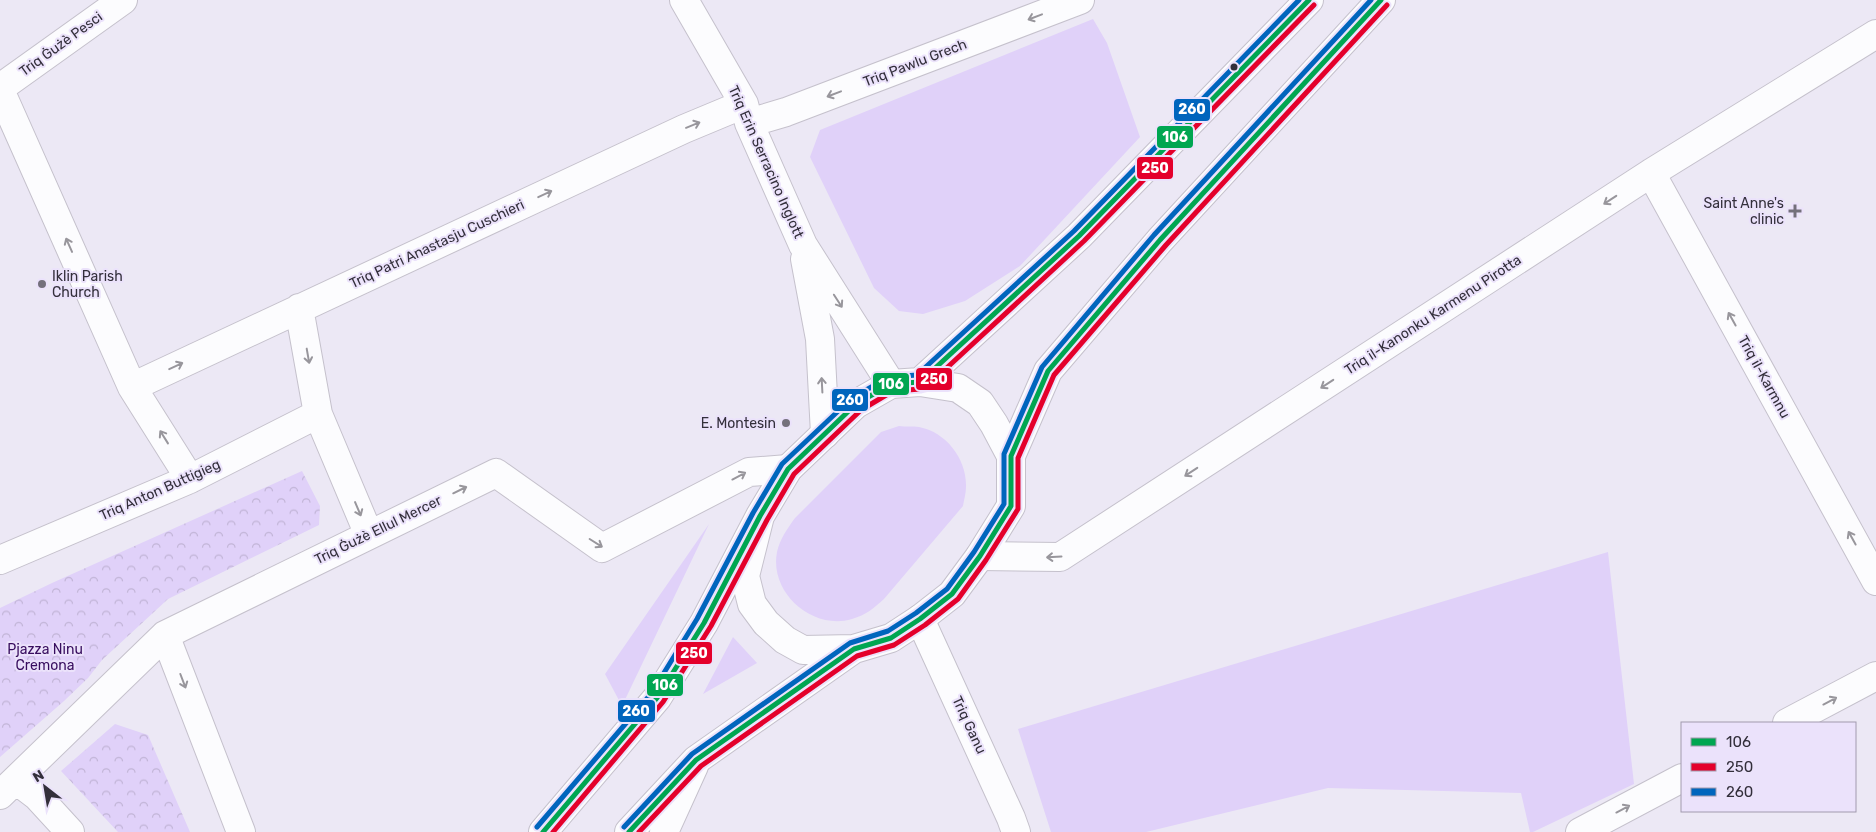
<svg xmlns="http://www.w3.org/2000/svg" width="1876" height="832" font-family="Rubik,sans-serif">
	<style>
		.grass { fill: #e0d1f9 }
		.park { fill: url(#park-crowns) }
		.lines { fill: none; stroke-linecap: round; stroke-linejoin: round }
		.street-casing { stroke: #c5c1cc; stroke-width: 30 }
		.highway-casing { stroke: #c5c1cc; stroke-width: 30 }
		.street { stroke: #fcfcfe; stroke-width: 28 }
		.highway { stroke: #fcfcfe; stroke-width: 28 }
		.bus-1-casing { stroke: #ebe2fb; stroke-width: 9 }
		.bus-2-casing { stroke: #ebe2fb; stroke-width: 9 }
		.bus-3-casing { stroke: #ebe2fb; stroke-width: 9 }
		.bus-1 { stroke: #00a651; stroke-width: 5 }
		.bus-2 { stroke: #e4002b; stroke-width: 5 }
		.bus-3 { stroke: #0065bd; stroke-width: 5 }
		.oneway { stroke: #98969c }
		.bus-dot { fill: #332f3b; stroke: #ebe2fb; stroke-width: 2 }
		.poi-dot { fill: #74707c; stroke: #ebe2fb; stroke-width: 2 }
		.labels { text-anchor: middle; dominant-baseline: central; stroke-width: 4; stroke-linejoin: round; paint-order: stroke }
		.street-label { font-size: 14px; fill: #332f3b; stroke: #ebe2fb }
		.poi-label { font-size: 14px; fill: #332f3b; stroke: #ebe2fb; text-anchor: end }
		.park-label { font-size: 14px; fill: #370d5e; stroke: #ebe2fb }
		.line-badge { stroke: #ebe2fb; stroke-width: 2 }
		.badge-label { font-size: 14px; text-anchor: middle; font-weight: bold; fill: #fff }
	</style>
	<defs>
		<pattern id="park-crowns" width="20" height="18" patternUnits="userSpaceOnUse" patternTransform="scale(1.25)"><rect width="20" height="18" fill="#e0d1f9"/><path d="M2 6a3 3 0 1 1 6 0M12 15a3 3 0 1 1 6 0" fill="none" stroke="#c1b4d6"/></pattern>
	</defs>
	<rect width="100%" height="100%" fill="#ece8f5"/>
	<path class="grass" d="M1093,19l14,24 33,94 -120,129 -55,35 -42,13 -24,-3 -25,-23 -64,-131 10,-27z
		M899,426c7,1 14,0 20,1 27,5 48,32 47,60 0,6 -2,13 -3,19l-79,93c-10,9 -18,16 -32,20 -39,12 -83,-26 -75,-67 3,-13 10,-23 18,-34l86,-86z
		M709,524l-87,182 -17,-32z
		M1608,552l26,232 -101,48h-3l-9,-39 -193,-5 -182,44h-95l-33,-103z
		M733,637l24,26 -54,31z"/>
	<path class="park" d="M302,471l18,35 -1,19 -151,74 -66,61 -14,18 -24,23 -64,56v-149l52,-25z
		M115,724l33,11 42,97h-72l-57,-61z"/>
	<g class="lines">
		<defs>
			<path id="street" d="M684,0l60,104 5,19 54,122 88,139
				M0,88l123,-88
				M0,90l132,297 58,92
				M749,123l37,-11 294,-112
				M1651,173l225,408
				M805,259l15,80 5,95
				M299,308l19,106 51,121
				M132,387l552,-258 60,-25
				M980,556l80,1 591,-384 225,-139
				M0,560l190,-81 128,-65
				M920,619l91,199 5,14
				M165,635l76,197
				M1787,723l89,-47
				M16,780l21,16 33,36
				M0,795l165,-160 331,-162 106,75 147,-76 39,-3
				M664,832l30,-66
				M1580,832l102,-54"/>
			<path id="highway" d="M920,382l159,-146 230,-236
				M760,516l-15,60 7,28 14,19 19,17 18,10 51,-1 37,-11 29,-19 32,-25 28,-38 31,-50v-50l37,-85 112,-131 221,-240
				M543,832l114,-134 47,-75 56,-107 28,-47 68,-65 35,-20 29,-2 38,6 22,15 14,21 17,32
				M629,832l67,-72 158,-111"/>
		</defs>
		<use href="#street" class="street-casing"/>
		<use href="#highway" class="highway-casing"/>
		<use href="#street" class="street"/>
		<use href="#highway" class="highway"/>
		<defs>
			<path id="bus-1" d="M543,832l114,-134 47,-75 56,-107 28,-47 68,-65 35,-20 29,-2 159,-146 230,-236
				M629,832l67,-72 158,-111 37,-11 29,-19 32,-25 28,-38 31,-50v-50l37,-85 112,-131 221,-240"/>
			<path id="bus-2" d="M553,832l110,-130 48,-76 56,-106 27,-46 67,-64 32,-19 28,-2 4,-1 159,-147 230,-236
				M639,832l62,-66 156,-110 37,-11 31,-20 33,-26 28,-39 32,-51v-51l36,-83 112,-130 221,-240"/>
			<path id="bus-3" d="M537,827l114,-133 46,-75 56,-106 29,-49 70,-66 37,-21 28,-2 157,-144 225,-231
				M624,827l68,-73 158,-111 38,-12 28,-18 31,-24 27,-37 30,-48v-50l38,-87 112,-132 217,-235"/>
		</defs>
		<use href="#bus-1" class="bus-1-casing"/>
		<use href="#bus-2" class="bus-2-casing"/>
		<use href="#bus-3" class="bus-3-casing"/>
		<use href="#bus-1" class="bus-1"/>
		<use href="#bus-2" class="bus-2"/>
		<use href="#bus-3" class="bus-3"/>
	</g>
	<defs><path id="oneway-shaft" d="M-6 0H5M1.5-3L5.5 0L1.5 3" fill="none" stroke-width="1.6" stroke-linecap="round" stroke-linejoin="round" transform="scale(1.25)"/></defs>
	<g class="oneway">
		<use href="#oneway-shaft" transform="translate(1035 17) rotate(159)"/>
		<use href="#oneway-shaft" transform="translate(834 94) rotate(159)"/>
		<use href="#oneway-shaft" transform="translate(693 125) rotate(-22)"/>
		<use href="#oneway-shaft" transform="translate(545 194) rotate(-25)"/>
		<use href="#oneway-shaft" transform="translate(1610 200) rotate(147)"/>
		<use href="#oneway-shaft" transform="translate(69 245) rotate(-114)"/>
		<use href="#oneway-shaft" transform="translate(838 301) rotate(57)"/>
		<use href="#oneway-shaft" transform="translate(1732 319) rotate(-119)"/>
		<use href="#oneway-shaft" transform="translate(308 356) rotate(80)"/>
		<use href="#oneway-shaft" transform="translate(176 366) rotate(-25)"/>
		<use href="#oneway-shaft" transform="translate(1327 384) rotate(147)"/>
		<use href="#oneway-shaft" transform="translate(822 385) rotate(-93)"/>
		<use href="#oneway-shaft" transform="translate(164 437) rotate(-122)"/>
		<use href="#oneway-shaft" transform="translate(1191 472) rotate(147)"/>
		<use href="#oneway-shaft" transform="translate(739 476) rotate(-28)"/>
		<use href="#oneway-shaft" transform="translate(460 490) rotate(-26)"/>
		<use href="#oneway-shaft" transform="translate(358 509) rotate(67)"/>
		<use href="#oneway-shaft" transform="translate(1852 538) rotate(-119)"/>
		<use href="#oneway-shaft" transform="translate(596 543) rotate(32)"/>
		<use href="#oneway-shaft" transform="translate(1054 557) rotate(177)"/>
		<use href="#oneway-shaft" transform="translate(183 681) rotate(69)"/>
		<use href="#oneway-shaft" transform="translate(1830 701) rotate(-28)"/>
		<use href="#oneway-shaft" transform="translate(1623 809) rotate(-28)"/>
	</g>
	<circle class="bus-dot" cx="1234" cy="67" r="4.5"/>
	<g class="poi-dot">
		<path d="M1792.5 203.5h5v5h5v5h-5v5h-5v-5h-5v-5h5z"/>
		<circle cx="42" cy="284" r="5"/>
		<circle cx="786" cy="423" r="5"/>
	</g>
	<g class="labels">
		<g class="street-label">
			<text transform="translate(61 44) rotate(-36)">Triq Ġużè Pesci</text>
			<text transform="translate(915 63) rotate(-21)">Triq Pawlu Grech</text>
			<text transform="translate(766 162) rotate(66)">Triq Erin Serracino Inglott</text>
			<text transform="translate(437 244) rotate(-25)">Triq Patri Anastasju Cuschieri</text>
			<text transform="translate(1433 315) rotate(-33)">Triq il-Kanonku Karmenu Pirotta</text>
			<text transform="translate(1764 377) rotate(61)">Triq il-Karmnu</text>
			<text transform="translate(160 490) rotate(-24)">Triq Anton Buttigieg</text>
			<text transform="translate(378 530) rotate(-26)">Triq Ġużè Ellul Mercer</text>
			<text transform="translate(969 725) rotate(65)">Triq Ganu</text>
		</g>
		<g class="poi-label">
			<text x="1784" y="203">Saint Anne's<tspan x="1784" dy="16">clinic</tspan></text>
			<text x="52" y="276" text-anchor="start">Iklin Parish<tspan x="52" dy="16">Church</tspan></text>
			<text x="776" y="423">E. Montesin</text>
		</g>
		<g class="park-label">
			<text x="45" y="649">Pjazza Ninu<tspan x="45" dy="16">Cremona</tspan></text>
		</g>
	</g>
	<g class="line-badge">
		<rect x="1173" y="98" width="38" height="24" rx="5" fill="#0065bd"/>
		<rect x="1156" y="125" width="38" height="24" rx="5" fill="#00a651"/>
		<rect x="1136" y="156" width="38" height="24" rx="5" fill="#e4002b"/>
		<rect x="915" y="367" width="38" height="24" rx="5" fill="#e4002b"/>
		<rect x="872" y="372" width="38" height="24" rx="5" fill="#00a651"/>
		<rect x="831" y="388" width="38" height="24" rx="5" fill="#0065bd"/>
		<rect x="675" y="641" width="38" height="24" rx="5" fill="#e4002b"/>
		<rect x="646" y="673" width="38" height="24" rx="5" fill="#00a651"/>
		<rect x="617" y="699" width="39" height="24" rx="5" fill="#0065bd"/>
	</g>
	<g class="badge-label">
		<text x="1192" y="114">260</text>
		<text x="1175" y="142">106</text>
		<text x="1155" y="173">250</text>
		<text x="934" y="384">250</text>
		<text x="891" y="389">106</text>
		<text x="850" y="405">260</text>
		<text x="694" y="658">250</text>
		<text x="665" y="690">106</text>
		<text x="636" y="716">260</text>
	</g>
	<rect x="1681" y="722" width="175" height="90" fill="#ebe2fb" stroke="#a19aae"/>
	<rect x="1691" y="738" width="25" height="8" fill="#00a651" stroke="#a19aae"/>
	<text x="1726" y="747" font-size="15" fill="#332f3b">106</text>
	<rect x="1691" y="763" width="25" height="8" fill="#e4002b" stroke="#a19aae"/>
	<text x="1726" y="772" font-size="15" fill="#332f3b">250</text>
	<rect x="1691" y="788" width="25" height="8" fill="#0065bd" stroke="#a19aae"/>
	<text x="1726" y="797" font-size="15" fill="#332f3b">260</text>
	<g transform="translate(45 787) rotate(329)" stroke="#ebe2fb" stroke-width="4" paint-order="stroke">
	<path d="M0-4L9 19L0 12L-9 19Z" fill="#332f3b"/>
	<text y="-8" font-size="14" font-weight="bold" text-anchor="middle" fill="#332f3b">N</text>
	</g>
</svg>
